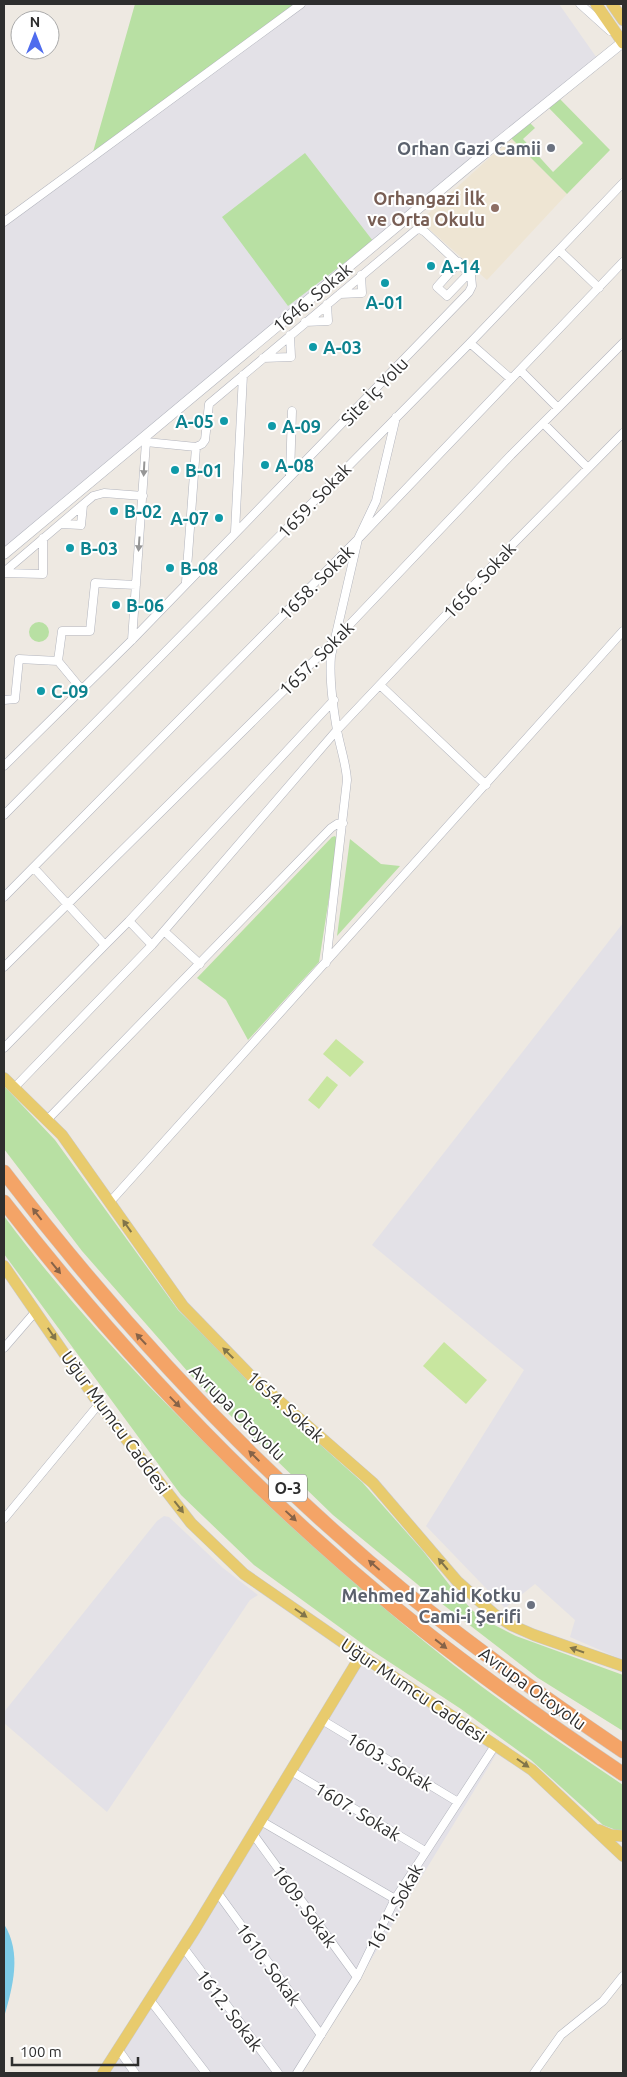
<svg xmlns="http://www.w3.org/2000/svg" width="627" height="2077" font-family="Ubuntu,sans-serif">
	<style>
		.industrial { fill: #e3e1e7 }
		.education { fill: #eee5d3 }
		.green { fill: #b8e0a3 }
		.pitch { fill: #c8e69f }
		.water { fill: #7dcbe7 }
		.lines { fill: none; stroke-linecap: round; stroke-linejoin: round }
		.street-casing { stroke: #b2b4bd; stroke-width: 9 }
		.secondary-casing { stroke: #b2b4bd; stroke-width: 11 }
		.primary-casing { stroke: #c9c9c9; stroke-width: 12 }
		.highway-casing { stroke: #c9c9c9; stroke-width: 15 }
		.street { stroke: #fff; stroke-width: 8 }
		.secondary { stroke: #fff; stroke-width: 10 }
		.primary { stroke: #e8cb6d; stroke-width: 11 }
		.highway { stroke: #f4a467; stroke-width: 14 }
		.oneway { fill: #969696 }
		.oneway2 { fill: #876348 }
		.oneway3 { fill: #82754a }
		.worship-dot { fill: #6b7280; stroke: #fff; stroke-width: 2 }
		.education-dot { fill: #8d6e63; stroke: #fff; stroke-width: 2 }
		.culture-dot { fill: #0f9aa8; stroke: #fff; stroke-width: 2 }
		.labels { text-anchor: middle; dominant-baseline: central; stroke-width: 4; stroke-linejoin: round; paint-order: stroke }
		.shield { fill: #fff; stroke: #6d6d6d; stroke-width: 1 }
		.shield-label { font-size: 16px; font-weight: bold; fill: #2e2e2e }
		.worship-label { font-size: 18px; font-weight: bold; fill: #5b616d; stroke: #fff; text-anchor: end }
		.education-label { font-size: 18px; font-weight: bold; fill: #785e54; stroke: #fff; text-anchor: end }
		.culture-label { font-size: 18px; font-weight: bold; fill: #0d838f; stroke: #fff; text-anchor: start }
		.street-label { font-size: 18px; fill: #2e2e2e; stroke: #fff }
	</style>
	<rect width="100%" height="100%" fill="#eee9e2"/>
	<path class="industrial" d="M298,4h261l40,57 -595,492v-334z
		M623,923v737l-53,-23 5,-17 -40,-36 -30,24 -79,-82 98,-156 -152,-125z
		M164,1516l5,1 54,51 35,27 -8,5 -143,212 -103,-89v-11l153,-191z
		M361,1664l136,89 -195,320h-194z"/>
	<path class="education" d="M511,138l56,56 -80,86 -67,-59z"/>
	<path class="green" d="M135,4h164l-208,155z
		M557,96l53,54 -43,44 -59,-59 19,-15 8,8 -12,11 30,33 30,-29 -37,-38z
		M305,153l68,88 -85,65 -66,-89z
		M29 632a10 10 0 1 1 20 0a10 10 0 1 1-20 0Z
		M335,836l3,4 -19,122 -71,78 -22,-40 -29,-22 135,-141z
		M350,839l31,25 19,2 -63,70z
		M4,1086l51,54 123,170 101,98 83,74 61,69 32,41 24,25 37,19 107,39v56l-85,-53 -110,-85 -95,-78 -130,-126 -121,-138 -78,-102z
		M4,1216c77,104 169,198 264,287 81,77 166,151 257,215 32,23 66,45 98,67v45l-2,2 -18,-7 -72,-65 -70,-51 -90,-59 -117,-85 -73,-70 -177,-241z"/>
	<path class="pitch" d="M336,1039l28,23 -14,15 -27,-23z
		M327,1076l11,9 -19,24 -11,-9z
		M444,1342l43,38 -21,24 -43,-38z"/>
	<path class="water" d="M4,1924c18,29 9,62 0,93z"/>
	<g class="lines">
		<defs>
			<path id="street" d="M580,4l30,27
				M4,222l297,-218
				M559,250l40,38
				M459,262l-22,25 10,9 23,-24
				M340,294l22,-1 -1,-18
				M305,322l23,-1 -1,-17
				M470,343l41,36
				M263,358l28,-1 -1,-22
				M520,370l38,38
				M543,423l45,45
				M146,442l50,5
				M290,476l2,-65
				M61,524l20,1 2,-20
				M235,532l8,-157
				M4,572l89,-76 11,-3 39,3
				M4,573l39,1v-36
				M186,582l10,-135
				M132,640l14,-198
				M58,661l24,29
				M380,685l106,100
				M4,700l11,-1 4,-40 39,2 4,-30h28l5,-48 41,2
				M4,766l128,-126 337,-348 3,-6 -1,-11 -46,-43 -5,-3 -4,1 -207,174 -4,36 -3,4 -6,3
				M4,815l466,-472 153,-160
				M34,868l71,77 24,-24 23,24 185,-215 175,-185 111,-112
				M4,897l354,-358 265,-277
				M129,921l205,-221
				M164,931l36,33
				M326,963l21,-183c-1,-17 -7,-33 -10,-50 -4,-23 -8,-50 -6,-74l27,-117 18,-38 20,-84
				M4,967l330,-326 177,-186 112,-112
				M4,1048l101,-103
				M14,1088l138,-143
				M48,1119l283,-291 6,-4 6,-1
				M110,1202l513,-571
				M4,1348l32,-37
				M4,1519l95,-115
				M322,1720l136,82
				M291,1771l134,80
				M261,1821l134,78
				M253,1834l104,143
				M217,1892l104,143
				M183,1947l95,126
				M150,2000l56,73
				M118,2049l17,24
				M297,2073l60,-96 38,-78 101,-155
				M534,2073l27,-38 42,-34 20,-25"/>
			<path id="secondary" d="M4,554l465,-388 154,-124"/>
			<path id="primary" d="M596,4l27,39
				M612,4l11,16
				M4,1078l58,57 121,171 71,73 119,104 84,98 37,33 17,11 23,10 89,31
				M4,1266l95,138 92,119 53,51 117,81 171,115 91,86
				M599,1830l12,5 12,1
				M103,2073l92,-144 166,-274"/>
			<path id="highway" d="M4,1172c118,154 251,297 401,420 70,57 144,109 218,159
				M4,1202c115,148 244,284 389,404 73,60 151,115 230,168"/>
		</defs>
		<use href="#street" class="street-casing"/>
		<use href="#secondary" class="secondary-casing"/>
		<use href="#primary" class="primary-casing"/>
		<use href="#highway" class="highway-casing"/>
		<use href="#street" class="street"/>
		<use href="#secondary" class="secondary"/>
		<use href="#primary" class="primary"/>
		<use href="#highway" class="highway"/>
	</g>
	<defs><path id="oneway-solid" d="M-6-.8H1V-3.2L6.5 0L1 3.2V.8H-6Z" transform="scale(1.25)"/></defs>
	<g class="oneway">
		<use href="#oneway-solid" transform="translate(144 469) rotate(93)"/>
		<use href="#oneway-solid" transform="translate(139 544) rotate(94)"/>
	</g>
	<g class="oneway2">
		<use href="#oneway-solid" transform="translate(37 1214) rotate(-128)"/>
		<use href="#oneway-solid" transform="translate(56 1268) rotate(51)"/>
		<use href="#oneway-solid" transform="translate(141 1339) rotate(-133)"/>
		<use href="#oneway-solid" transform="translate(175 1402) rotate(46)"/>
		<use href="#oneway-solid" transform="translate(254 1456) rotate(-136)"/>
		<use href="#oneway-solid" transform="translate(291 1516) rotate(43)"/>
		<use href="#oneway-solid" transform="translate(374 1565) rotate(-139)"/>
		<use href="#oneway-solid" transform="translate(441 1644) rotate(38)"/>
	</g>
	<g class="oneway3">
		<use href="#oneway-solid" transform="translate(127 1226) rotate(-125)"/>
		<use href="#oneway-solid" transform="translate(52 1334) rotate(56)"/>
		<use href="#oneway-solid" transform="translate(228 1353) rotate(-135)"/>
		<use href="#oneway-solid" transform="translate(179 1507) rotate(52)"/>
		<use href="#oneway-solid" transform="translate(443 1564) rotate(-130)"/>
		<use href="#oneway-solid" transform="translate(301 1613) rotate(35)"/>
		<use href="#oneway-solid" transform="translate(577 1650) rotate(-161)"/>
		<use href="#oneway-solid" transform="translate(523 1763) rotate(35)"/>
	</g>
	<g class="worship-dot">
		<circle cx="551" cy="148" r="5"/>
		<circle cx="531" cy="1605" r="5"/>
	</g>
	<circle class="education-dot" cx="495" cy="208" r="5"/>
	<g class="culture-dot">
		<circle cx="431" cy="266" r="5"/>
		<circle cx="385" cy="283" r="5"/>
		<circle cx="313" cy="347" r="5"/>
		<circle cx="224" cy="421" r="5"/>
		<circle cx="272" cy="426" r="5"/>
		<circle cx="265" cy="465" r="5"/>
		<circle cx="175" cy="470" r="5"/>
		<circle cx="114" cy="511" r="5"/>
		<circle cx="219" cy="518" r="5"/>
		<circle cx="70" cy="548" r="5"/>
		<circle cx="170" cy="568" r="5"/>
		<circle cx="116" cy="605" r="5"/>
		<circle cx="41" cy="691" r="5"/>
	</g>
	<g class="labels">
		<rect class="shield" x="269" y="1474.5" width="38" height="27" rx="4"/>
		<g class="shield-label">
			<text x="288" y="1488">O-3</text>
		</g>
		<g class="worship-label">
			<text x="541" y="148">Orhan Gazi Camii</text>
			<text x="521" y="1595">Mehmed Zahid Kotku<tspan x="521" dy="21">Cami-i Şerifi</tspan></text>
		</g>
		<g class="education-label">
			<text x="485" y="198">Orhangazi İlk<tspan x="485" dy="21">ve Orta Okulu</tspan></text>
		</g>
		<g class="culture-label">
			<text x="441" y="266">A-14</text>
			<text x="385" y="302" text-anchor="middle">A-01</text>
			<text x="323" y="347">A-03</text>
			<text x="214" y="421" text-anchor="end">A-05</text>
			<text x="282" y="426">A-09</text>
			<text x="275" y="465">A-08</text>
			<text x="185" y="470">B-01</text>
			<text x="124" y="511">B-02</text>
			<text x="209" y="518" text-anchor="end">A-07</text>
			<text x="80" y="548">B-03</text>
			<text x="180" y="568">B-08</text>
			<text x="126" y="605">B-06</text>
			<text x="51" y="691">C-09</text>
		</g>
		<g class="street-label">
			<text transform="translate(312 297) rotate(-40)">1646. Sokak</text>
			<text transform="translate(374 391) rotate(-46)">Site İç Yolu</text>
			<text transform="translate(314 500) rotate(-46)">1659. Sokak</text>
			<text transform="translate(479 580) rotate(-47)">1656. Sokak</text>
			<text transform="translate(316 582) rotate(-45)">1658. Sokak</text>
			<text transform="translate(316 658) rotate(-45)">1657. Sokak</text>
			<text transform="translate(286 1406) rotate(42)">1654. Sokak</text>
			<text transform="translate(238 1412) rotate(45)">Avrupa Otoyolu</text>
			<text transform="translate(116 1422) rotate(54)">Uğur Mumcu Caddesi</text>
			<text transform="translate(533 1688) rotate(36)">Avrupa Otoyolu</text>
			<text transform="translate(414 1690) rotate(34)">Uğur Mumcu Caddesi</text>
			<text transform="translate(390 1761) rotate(31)">1603. Sokak</text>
			<text transform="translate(358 1811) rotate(31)">1607. Sokak</text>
			<text transform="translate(305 1906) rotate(54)">1609. Sokak</text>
			<text transform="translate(394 1907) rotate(-61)">1611. Sokak</text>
			<text transform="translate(269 1964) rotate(54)">1610. Sokak</text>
			<text transform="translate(230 2010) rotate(53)">1612. Sokak</text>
		</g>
	</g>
	<rect width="627" height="2077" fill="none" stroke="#2e2e2e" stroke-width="10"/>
	<g transform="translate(35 35)"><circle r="24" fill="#ffffff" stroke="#ababab"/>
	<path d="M0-4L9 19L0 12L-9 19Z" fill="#4f6cee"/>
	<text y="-8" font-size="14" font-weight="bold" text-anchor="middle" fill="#2e2e2e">N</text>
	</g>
	<path d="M12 2057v8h126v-8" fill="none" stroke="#2e2e2e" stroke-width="2.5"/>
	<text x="20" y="2057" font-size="15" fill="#2e2e2e" stroke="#ffffff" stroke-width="4" paint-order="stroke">100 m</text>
</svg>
